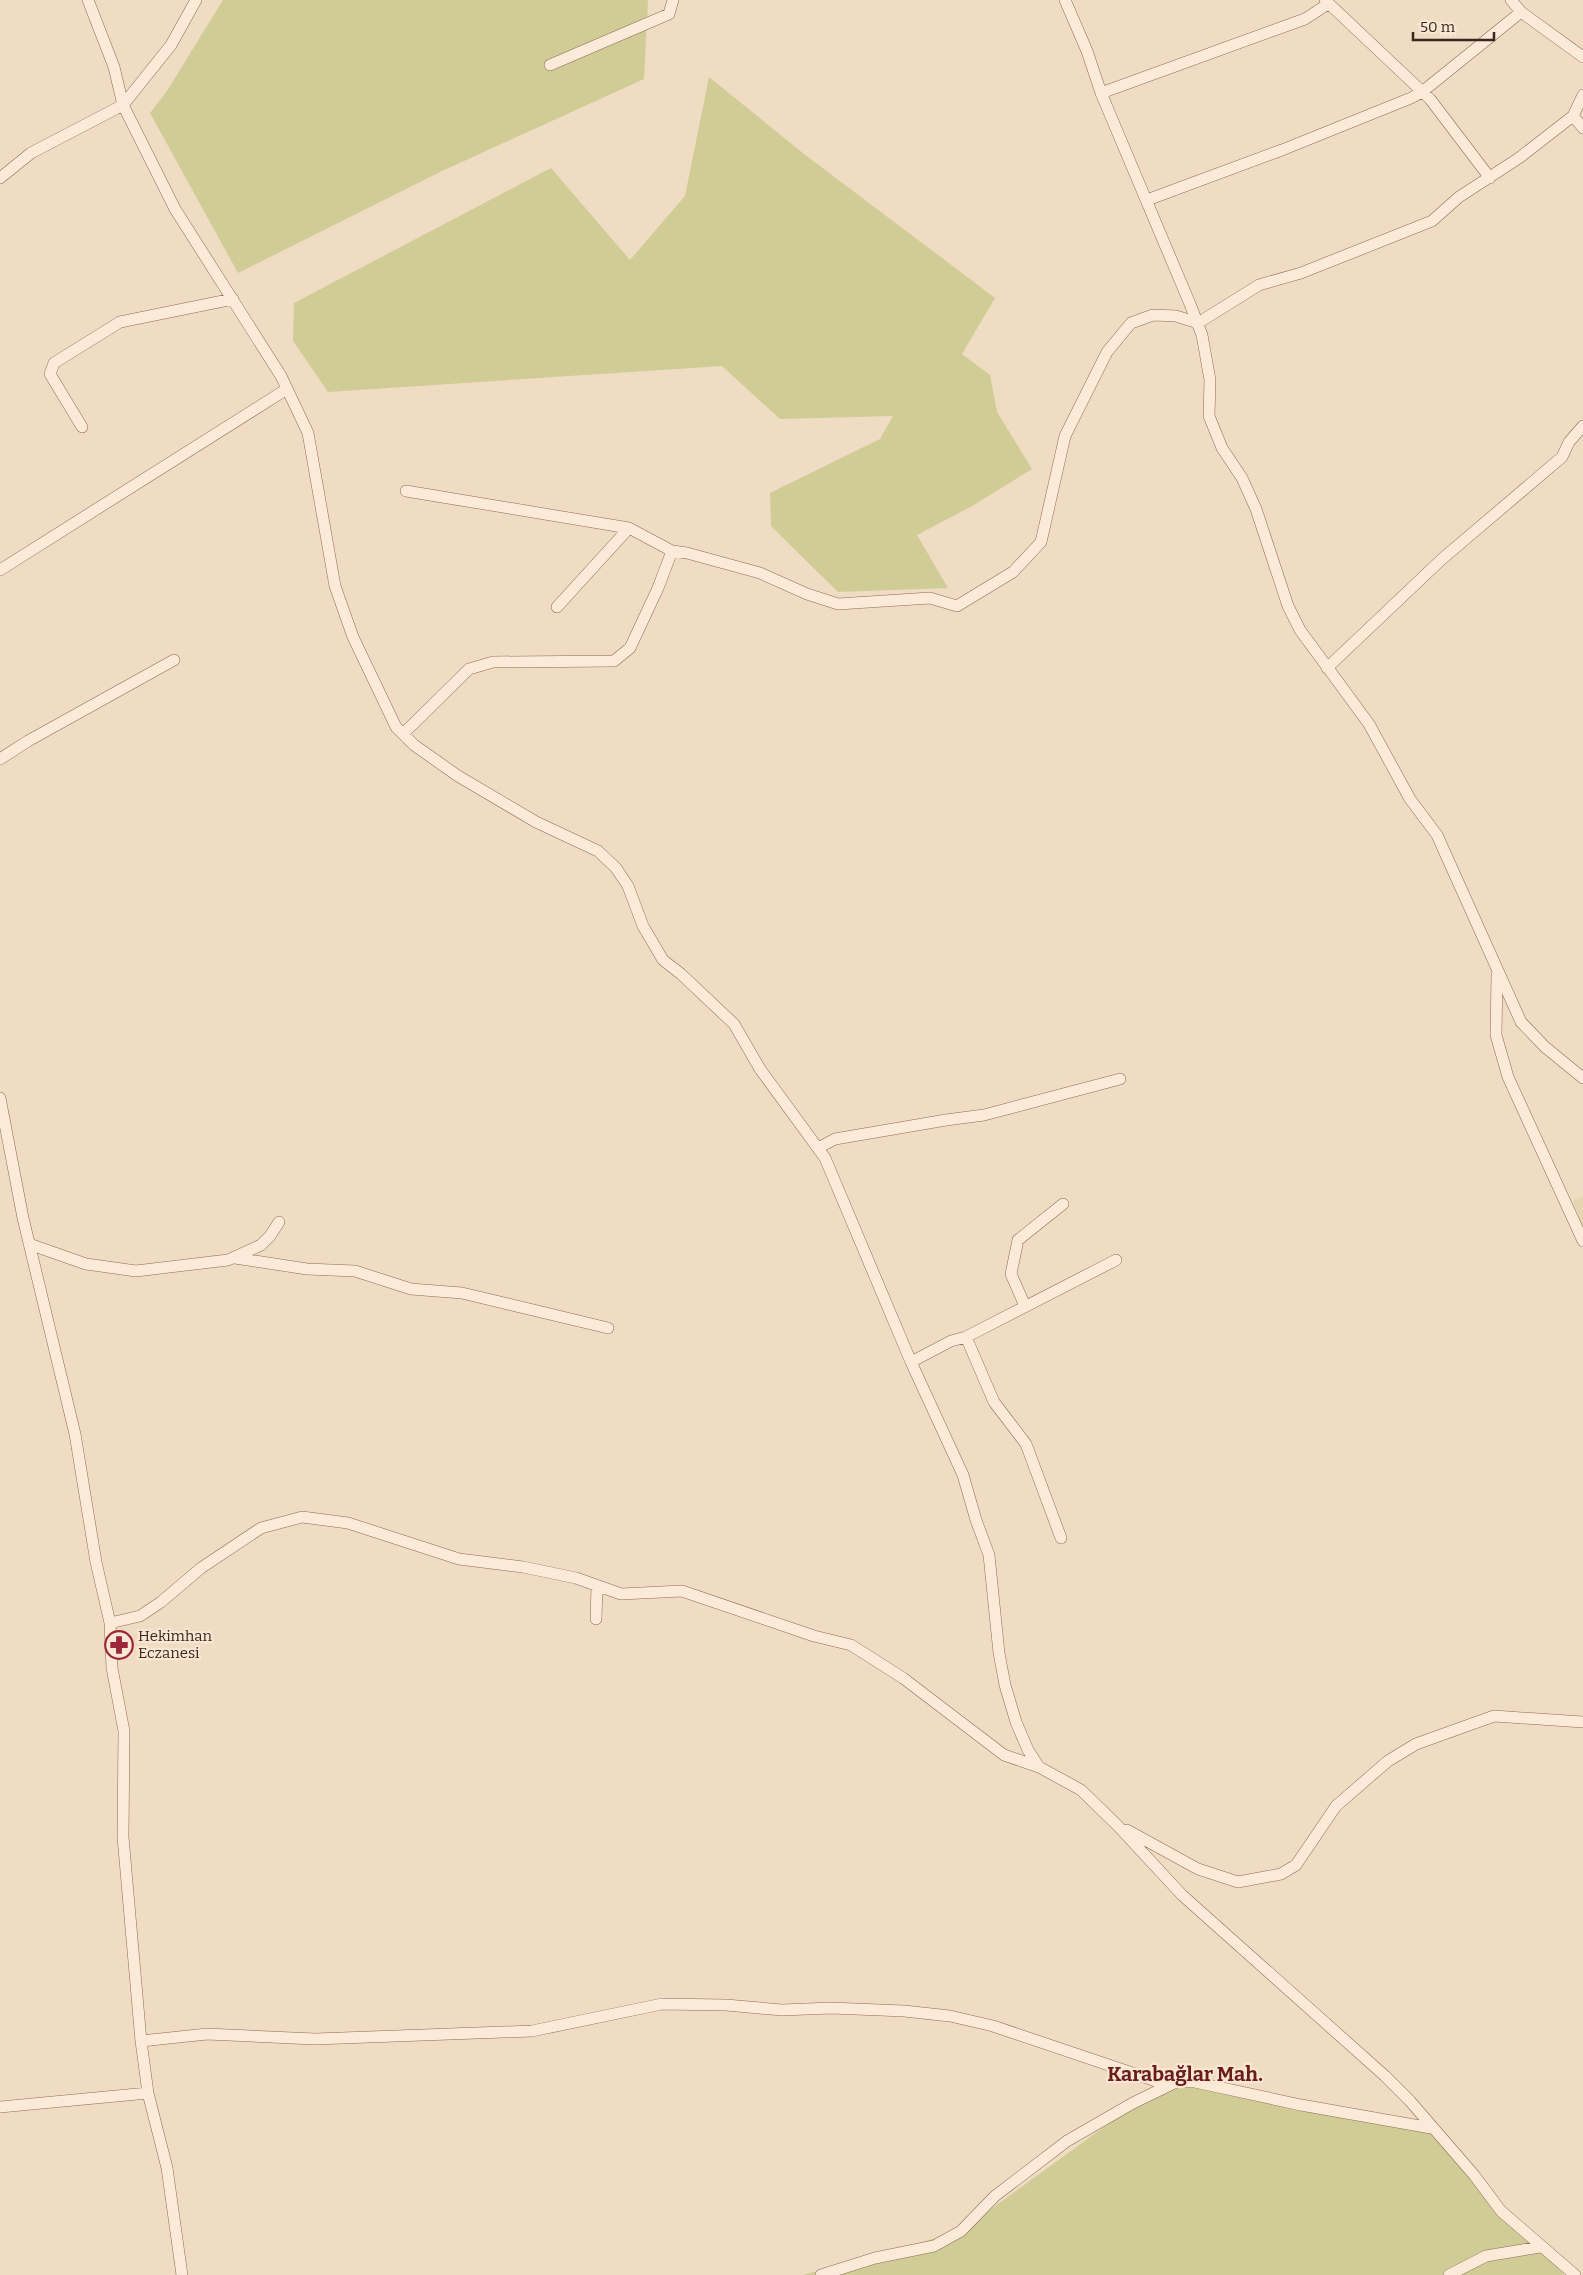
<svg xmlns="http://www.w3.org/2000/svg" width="1583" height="2275" font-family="Bitter,serif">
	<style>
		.farmland { fill: #e6d5b0 }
		.green { fill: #cfcc96 }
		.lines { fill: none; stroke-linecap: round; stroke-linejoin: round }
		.minor-casing { stroke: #8c6b58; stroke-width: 12 }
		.minor { stroke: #faead7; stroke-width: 11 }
		.labels { text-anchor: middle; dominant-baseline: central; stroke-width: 4.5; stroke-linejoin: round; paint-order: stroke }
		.poi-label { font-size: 15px; fill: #3b271d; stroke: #f7e7d3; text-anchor: start }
		.district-label { font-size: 20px; font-weight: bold; fill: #6a1e1b; stroke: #f7e7d3 }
	</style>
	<rect width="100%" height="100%" fill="#f0dbc3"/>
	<path class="farmland" d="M1583,1197v34l-10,-31z"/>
	<path class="green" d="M223,0h425l-4,79 -202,92 -204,102 -88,-160 17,-22z
		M709,77l95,77 191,144 -33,56 28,21 7,37 35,57 -60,37 -55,29 31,53 -110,4 -67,-66 -1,-33 110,-54 13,-23 -113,3 -58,-53 -394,26 -35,-51 1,-38 257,-135 79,92 55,-64z
		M1178,2073l253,55 133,147h-761l158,-44z"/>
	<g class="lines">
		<defs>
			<path id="minor" d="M88,0l26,67 9,38 52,104 106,167 27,57 27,153 18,51 43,90 18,18 44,31 78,46 62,29 18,17 12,18 15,40 20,34 18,14 53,50 26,45 65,89 86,204 52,113 13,45 13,35 10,98 6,32 11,37 12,28 11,17
				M1065,0l22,51 14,42 89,211 12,31 8,45 -1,36 13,32 20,30 14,31 32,97 12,24 69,94 41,75 27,36 84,187 24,25 38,31
				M1325,0l105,99 60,79
				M1511,0l10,12 62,45
				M550,65l119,-51 4,-14
				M1101,93l204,-74 23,-15
				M1573,116l10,12
				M0,178l31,-25 92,-48 48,-60 25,-45
				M1147,200l135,-50 129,-52 11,-6 99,-80
				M82,427l-32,-53 4,-11 66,-41 113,-23
				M406,491l223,37 43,23
				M0,570l287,-181
				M557,607l72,-79
				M1327,668l115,-109 120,-102 7,-15 14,-16
				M403,734l66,-65 24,-7 121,-1 16,-13 28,-60 14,-37 15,2 73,20 47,21 31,10 92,-6 27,8 56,-34 28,-30 24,-106 42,-84 24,-29 22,-8 23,1 22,7 61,-38 42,-12 131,-52 27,-24 60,-39 54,-42 10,-21
				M0,759l28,-18 146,-81
				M1497,975l-1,60 12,42 75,164
				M0,1098l23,120 52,216 21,128 14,61 2,45 12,63 -1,106 18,204 7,52 19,75 15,107
				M818,1148l17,-9 111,-19 38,-5 136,-36
				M29,1244l57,20 50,7 92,-11 33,-15 9,-9 9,-14
				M235,1258l72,11 48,2 56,18 51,4 146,35
				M1025,1306l-14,-32 7,-34 45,-36
				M966,1337l28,65 32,42 35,94
				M911,1362l40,-21 15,-4 150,-77
				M596,1619l1,-33
				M110,1623l30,-7 21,-14 40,-34 60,-40 41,-11 46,6 111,36 64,8 53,11 45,16 61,-3 132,45 37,9 52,33 101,77 35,12 42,23 37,36 64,69 203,181 25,25 64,74 27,36 74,64
				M1127,1830l71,39 40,13 43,-8 15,-9 40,-59 52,-45 28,-17 78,-28 89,6
				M141,2041l66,-7 108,5 217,-8 130,-27 64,1 56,5 49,-2 73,3 46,5 43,10 163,55 39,1 106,23 130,23
				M0,2107l148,-14
				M821,2275l54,-17 59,-12 27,-15 34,-35 72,-55 66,-38 43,-21
				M1449,2275l37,-19 54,-9"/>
		</defs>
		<use href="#minor" class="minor-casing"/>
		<use href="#minor" class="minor"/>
	</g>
	<defs>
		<symbol id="pharmacy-ring" viewBox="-11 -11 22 22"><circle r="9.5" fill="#f7e7d3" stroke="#9e253a" stroke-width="1.5"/><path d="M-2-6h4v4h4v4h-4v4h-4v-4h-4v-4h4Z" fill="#9e253a"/></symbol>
	</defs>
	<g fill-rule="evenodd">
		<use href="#pharmacy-ring" x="103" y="1629" width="32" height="32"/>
	</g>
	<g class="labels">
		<g class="poi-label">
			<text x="138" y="1636">Hekimhan<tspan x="138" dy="17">Eczanesi</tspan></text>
		</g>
		<g class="district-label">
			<text x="1185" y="2074">Karabağlar Mah.</text>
		</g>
	</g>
	<path d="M1413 32v8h81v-8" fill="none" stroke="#3b271d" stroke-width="2.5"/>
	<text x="1420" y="32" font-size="15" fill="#3b271d" stroke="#f7e7d3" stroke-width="4" paint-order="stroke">50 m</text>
</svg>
